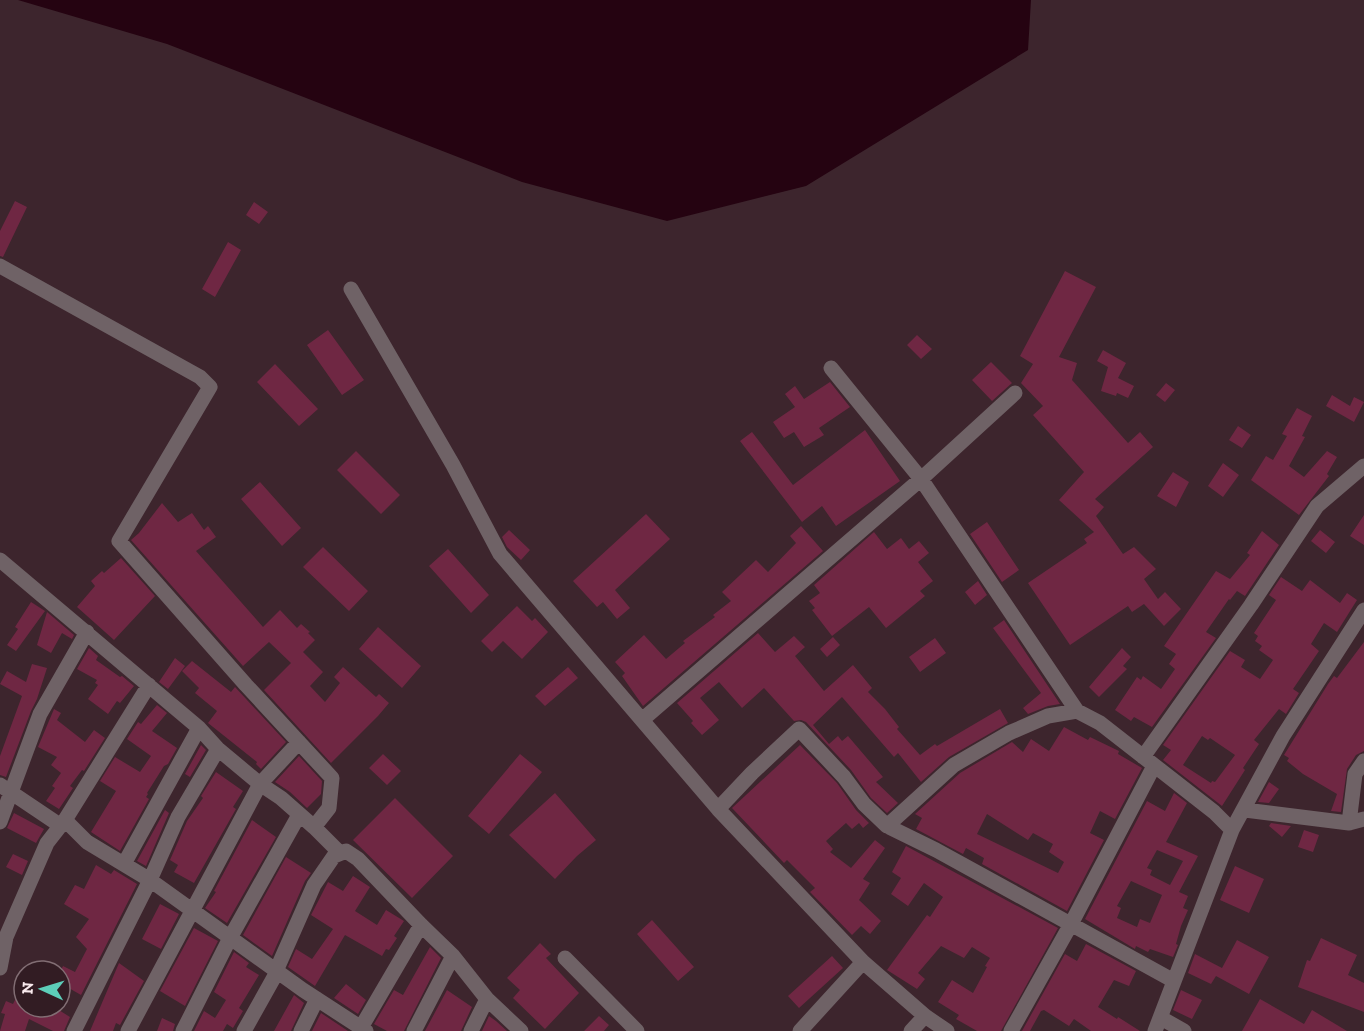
<svg xmlns="http://www.w3.org/2000/svg" width="1364" height="1031" font-family="'Zilla Slab',serif">
	<style>
		.water { fill: #250311 }
		.building { fill: #6f2743; fill-rule: evenodd }
		.lines { fill: none; stroke-linecap: round; stroke-linejoin: round }
		.minor { stroke: #6f6266; stroke-width: 15 }
	</style>
	<rect width="100%" height="100%" fill="#3d252d"/>
	<path class="water" d="M18,0h1013l-3,50 -222,136 -139,35 -145,-39 -355,-138z"/>
	<path class="building" d="M15,201l12,6 -24,50 -3,-1v-25z
		M254,202l14,10 -9,12 -13,-9z
		M228,242l13,8 -26,47 -13,-8z
		M1065,271l31,16 -37,70 18,6 -5,17 56,63 12,-11 13,15 -58,52 9,8 -8,9 27,38 11,-7 22,22 -12,10 14,20 7,-7 16,17 -17,17 -20,-22 -12,8 -4,-6 -58,39 -42,-62 59,-40 -3,-4 10,-7 -35,-32 25,-28 -51,-57 10,-9 -22,-23 12,-19 -13,-8z
		M328,330l36,50 -22,15 -35,-50z
		M917,335l15,14 -11,10 -14,-14z
		M1103,350l23,13 -8,15 16,8 -6,12 -11,-5 -1,3 -15,-5 7,-24 -11,-6z
		M991,362l21,21 -20,18 -20,-21z
		M275,364l43,45 -19,17 -42,-44z
		M830,382l20,25 -31,21 5,7 -20,12 -10,-15 -10,6 -11,-16 22,-15 -10,-13 10,-8 9,13z
		M1166,383l9,7 -10,12 -9,-7z
		M1332,395l18,11 4,-9 10,5 -10,20 -28,-16z
		M1297,408l15,8 -10,20 3,1 -16,29 15,11 23,-26 10,6 -10,17 2,2 -30,39 -48,-35 15,-24 7,4 14,-24 -5,-2z
		M1238,426l13,9 -9,13 -13,-8z
		M865,430l35,51 -64,45 -14,-20 -20,16 -62,-81 12,-9 41,53z
		M356,451l44,44 -19,19 -44,-44z
		M1223,463l16,12 -16,22 -15,-11z
		M1173,472l16,10 -13,25 -19,-11z
		M260,482l41,46 -19,18 -41,-47z
		M162,503l16,19 14,-9 12,17 4,-4 8,11 -20,14 67,76 17,-17 17,18 4,-4 9,8 -2,1 7,7 -12,12 20,20 -13,14 15,16 15,-19 -6,-6 9,-10 33,30 3,-3 10,9 -11,13 -47,47 -67,-73 27,-27 -22,-21 -26,24 -112,-126 8,-7z
		M646,514l24,25 -55,51 15,18 -13,11 -14,-17 -6,5 -24,-26z
		M1364,515v30l-14,-9z
		M987,522l32,48 -17,12 -32,-48z
		M801,526l22,25 -180,155 -21,-30 3,-3 -10,-11 29,-27 22,24 19,-16 -2,-2 32,-24 -2,-2 18,-14 -9,-9 34,-32 12,12 28,-29 -6,-7z
		M509,530l21,20 -9,10 -14,-13 -5,-10z
		M1320,530l15,12 -9,11 -15,-12z
		M1262,531l17,14 -34,51 -8,-5 -7,9 -1,-1 -23,33 10,6 -64,89 -18,-10 -3,4 -16,-11 22,-33 4,3 2,-4 18,13 14,-20 -6,-5 7,-10 -12,-8 52,-75 14,8 20,-24 -3,-2z
		M874,532l13,17 14,-11 8,11 10,-8 10,12 -11,9 15,19 -13,10 5,5 -39,32 -17,-21 -37,29 -20,-26 3,-2 -6,-7 11,-8 -6,-8z
		M323,547l45,44 -19,20 -46,-44z
		M448,549l41,46 -18,18 -42,-47z
		M121,558l34,38 -41,44 -37,-33 18,-21 -4,-5 11,-10 2,2z
		M1281,577l21,14 8,-11 30,23 7,-10 10,7 -20,32 -13,-9 -13,21 8,7 -26,38 6,4 -13,21 -7,-5 -25,31 5,4 -16,24 2,2 -23,36 -59,-46 8,-10 -8,-5 67,-94 15,9 -4,7 19,12 13,-19 -14,-10 3,-4 -7,-5 3,-5 -4,-3 22,-33 -7,-5zM1202,736l6,4 2,-2 25,17 -20,27 -3,-1 -1,2 -28,-18z
		M978,581l9,14 -12,10 -10,-13z
		M31,602l14,9 -29,40 -9,-6 11,-16 -3,-2z
		M517,606l15,15 3,-3 13,14 -26,27 -19,-18 -11,11 -11,-11z
		M47,612l27,23 -2,4 -10,-6 -11,20 -14,-8z
		M1004,620l56,84 -12,2 -20,8 -5,-6 18,-15 -48,-65z
		M378,627l43,39 -19,22 -43,-39z
		M758,633l17,19 19,-16 11,11 -10,9 29,35 29,-26 19,23 -4,4 17,17 14,18 -2,2 23,26 15,-11 2,2 63,-37 8,14 -59,34 -28,25 -23,-29 -4,4 -52,-60 -29,28 16,19 9,-8 4,5 6,-5 35,41 -7,5 22,21 -11,10 -16,-15 -20,-28 -45,-48 -5,-2 -7,1 -30,-33 -22,20 -23,-26 -19,16 19,22 -17,15 -11,-12 2,-2 -16,-18z
		M833,637l7,8 -13,12 -7,-8z
		M935,638l11,15 -26,19 -11,-15z
		M1364,642v109l-8,4 -9,14 -6,43 -10,-1 6,-17 -34,-20 -16,-13 2,-3 -5,-3 44,-71 6,-8 3,2z
		M89,648l9,8 -2,4 24,17 2,-1 12,10 -14,17 -3,-2 -9,13 -20,-15 10,-14 -3,-2 2,-3 -20,-11z
		M1122,648l9,9 -8,9 4,3 -28,28 -10,-10z
		M175,658l10,8 -17,23 -9,-7z
		M192,661l39,31 4,-5 51,55 -25,27 -5,-5 1,-2 -49,-39 9,-12 -22,-18 4,-5 -17,-17z
		M32,664l15,4 -10,31 -6,12 -25,66 -6,-2v-19l22,-60 -22,-12 7,-13 19,11z
		M568,667l10,11 -33,28 -10,-10z
		M157,705l10,8 -15,18 25,17 -9,16 -4,2 -17,27 1,1 -2,3 3,2 -29,52 -29,-19 25,-41 -16,-10 15,-24 25,15 11,-16 -24,-17 11,-17 3,2z
		M54,709l7,4 -4,7 28,22 9,-12 11,8 -21,33 -2,-1 -12,16 3,2 -14,21 -13,-8 9,-13 -3,-2 9,-13 -10,-8 6,-8 -19,-10z
		M1064,727l24,13 2,-3 29,14 -1,3 24,14 -27,51 -15,-8 -10,22 14,7 -37,71 -85,-47 2,-6 -18,-10 -3,6 -47,-25 6,-11 -7,-4 45,-41 52,-31 11,10 8,-13 18,12zM987,814l41,26 5,-7 20,11 -4,8 15,10 -6,11 -81,-39z
		M201,745l5,5 -16,27 -5,-3z
		M800,745l37,38 19,27 13,13 -6,5 -4,-5 -7,6 -6,-6 -20,18 7,8 -3,3 21,16 24,-28 10,8 -22,31 7,4 -11,17 22,21 -11,13 -9,-8 -9,9 -42,-43 5,-4 -28,-28 -3,3 -52,-55z
		M383,754l18,17 -14,14 -18,-17z
		M520,754l22,18 -53,62 -21,-18z
		M299,756l23,25 -1,13 -14,14 -17,-16 -15,-10z
		M216,772l27,19 -10,16 3,2 -42,74 -20,-11 4,-7 -8,-5 17,-39 16,-23 -2,-2z
		M1269,782l10,7 -10,14 -11,-1z
		M555,793l41,47 -19,16 -22,23 -46,-44z
		M1174,793l13,10 -21,39 32,14 -19,36 9,4 -5,12 5,2 -7,16 -5,18 2,1 -5,12 -23,-8 -2,3 -12,-6 -1,3 -50,-30 62,-118 18,10zM1157,850l26,11 -13,24 -20,-10 2,-5 -5,-2zM1131,881l31,14 -12,28 -10,-4 -3,8 -20,-9 4,-10 -4,-2z
		M395,798l58,58 -41,42 -59,-58z
		M165,810l4,3 -23,53 -9,-5z
		M14,813l30,16 -8,14 -29,-15z
		M252,820l24,17 -49,86 -22,-15 11,-16 -2,-1z
		M1271,823l20,3 -9,11 -13,-11z
		M1304,830l15,5 -6,17 -15,-5z
		M906,846l152,82 -57,103h-24l-21,-12 3,-4 -21,-13 14,-22 21,13 14,-26 -2,-1 5,-8 -18,-11 -8,11 -23,-12 -23,27 7,6 -8,10 -30,-19 40,-55 3,2 13,-20 -19,-14 -16,23 -17,-12 10,-16 -9,-6z
		M13,854l15,7 -6,14 -16,-8z
		M286,857l25,16 -6,8 -33,75 -29,-21z
		M96,865l15,9 3,-4 23,14 -56,111 -21,-12v-11l3,-6 12,6 12,-23 -11,-12 13,-18 -25,-15 11,-19 9,4z
		M1235,866l29,13 -15,34 -29,-13z
		M353,876l17,11 -15,24 22,14 9,-15 18,11 -10,15 3,2 -8,12 -3,-1 -4,7 -37,-21 -30,51 -27,-19 8,-18 16,10 21,-30 -22,-14 17,-33 15,9z
		M160,904l19,10 -18,35 -19,-10z
		M652,920l42,47 -16,14 -41,-47z
		M194,928l24,13 -33,65 -25,-15z
		M1321,938l36,17 -9,20 16,8v29l-66,-25 9,-27 3,1z
		M1237,940l32,17 -20,37 -33,-18 -5,8 -23,-11 7,-19 27,14z
		M540,943l11,11 -5,4 33,35 -34,36 -32,-31 7,-8 -13,-12z
		M1086,944l50,27 -7,15 -15,-6 -16,27 19,12 1,-2 22,14h-49l-17,-12 -5,7 -25,-16 -3,1 -11,20h-8l43,-77 12,7z
		M430,947l11,11 -37,73h-17l-13,-7 20,-34 9,5z
		M234,952l15,11 -3,4 13,8 -20,33 4,3 -10,17 -6,-4 -4,7h-29l10,-20 11,7 11,-18 -12,-8z
		M832,956l11,12 -44,40 -11,-12z
		M119,963l25,18 -24,44 -4,-2 -3,8h-23z
		M24,982v25h30l16,10 -6,14h-11l-24,-12 -4,12h-25l5,-17 -4,-1 5,-12 7,3z
		M346,984l20,16 -8,14 -24,-16z
		M447,990l25,17 -11,24h-36z
		M1181,990l21,10 -10,19 -19,-9z
		M294,995l10,8 -13,28h-17z
		M1260,999l44,25 8,-14 35,21h-105z
		M321,1013l27,18h-36z
		M489,1016l7,5 11,10h-25z
		M599,1016l10,9 -5,6h-20z
		M162,1018l13,6 -2,7h-16z"/>
	<g class="lines">
		<path class="minor" d="M0,266l200,111 10,10 -91,154 127,144 86,93 -3,30 -15,19
			M351,289l102,176 47,89 218,255
			M831,368l90,111 156,232
			M0,560l199,168 19,21 42,35 21,14 33,29 26,26
			M642,720l279,-241 94,-86
			M1143,757l108,-152 66,-99 47,-40
			M0,785l61,41
			M1245,810l104,13 15,-4
			M65,820l84,-135
			M0,822l40,-108 47,-82
			M1349,823l6,-49 9,-13
			M887,826l49,24 238,131
			M1232,830l51,-94 81,-126
			M124,864l75,-136
			M565,958l72,73
			M863,962l62,54 22,15
			M0,968l6,-31 41,-94 18,-23 22,22 63,38 153,110 63,41
			M1161,1018l23,13
			M74,1031l76,-151 28,-63 40,-68
			M128,1031l132,-247 39,-42
			M183,1031l47,-93 69,-123
			M244,1031l33,-59 -1,-1 38,-86 20,-29 12,-5 12,8 63,66 32,31 34,43
			M301,1031l16,-32
			M359,1031l62,-106
			M414,1031l39,-75
			M471,1031l16,-32 34,32
			M800,1031l63,-69 -145,-153 34,-36 47,-44 45,48 20,27 23,22 67,-61 55,-32 39,-17 29,-5 23,12 114,89 18,18 -77,201
			M911,1031l14,-15
			M1011,1031l60,-107 83,-158"/>
	</g>
	<g transform="translate(42 989) rotate(274)"><circle r="28" fill="#321c23" stroke="#826e74" stroke-width="1.5"/>
	<path d="M0-4.5L10 22L0 15L-10 22Z" fill="#5dceb9"/>
	<text y="-9" font-size="16" font-weight="bold" text-anchor="middle" fill="#faeaee">N</text>
	</g>
</svg>
